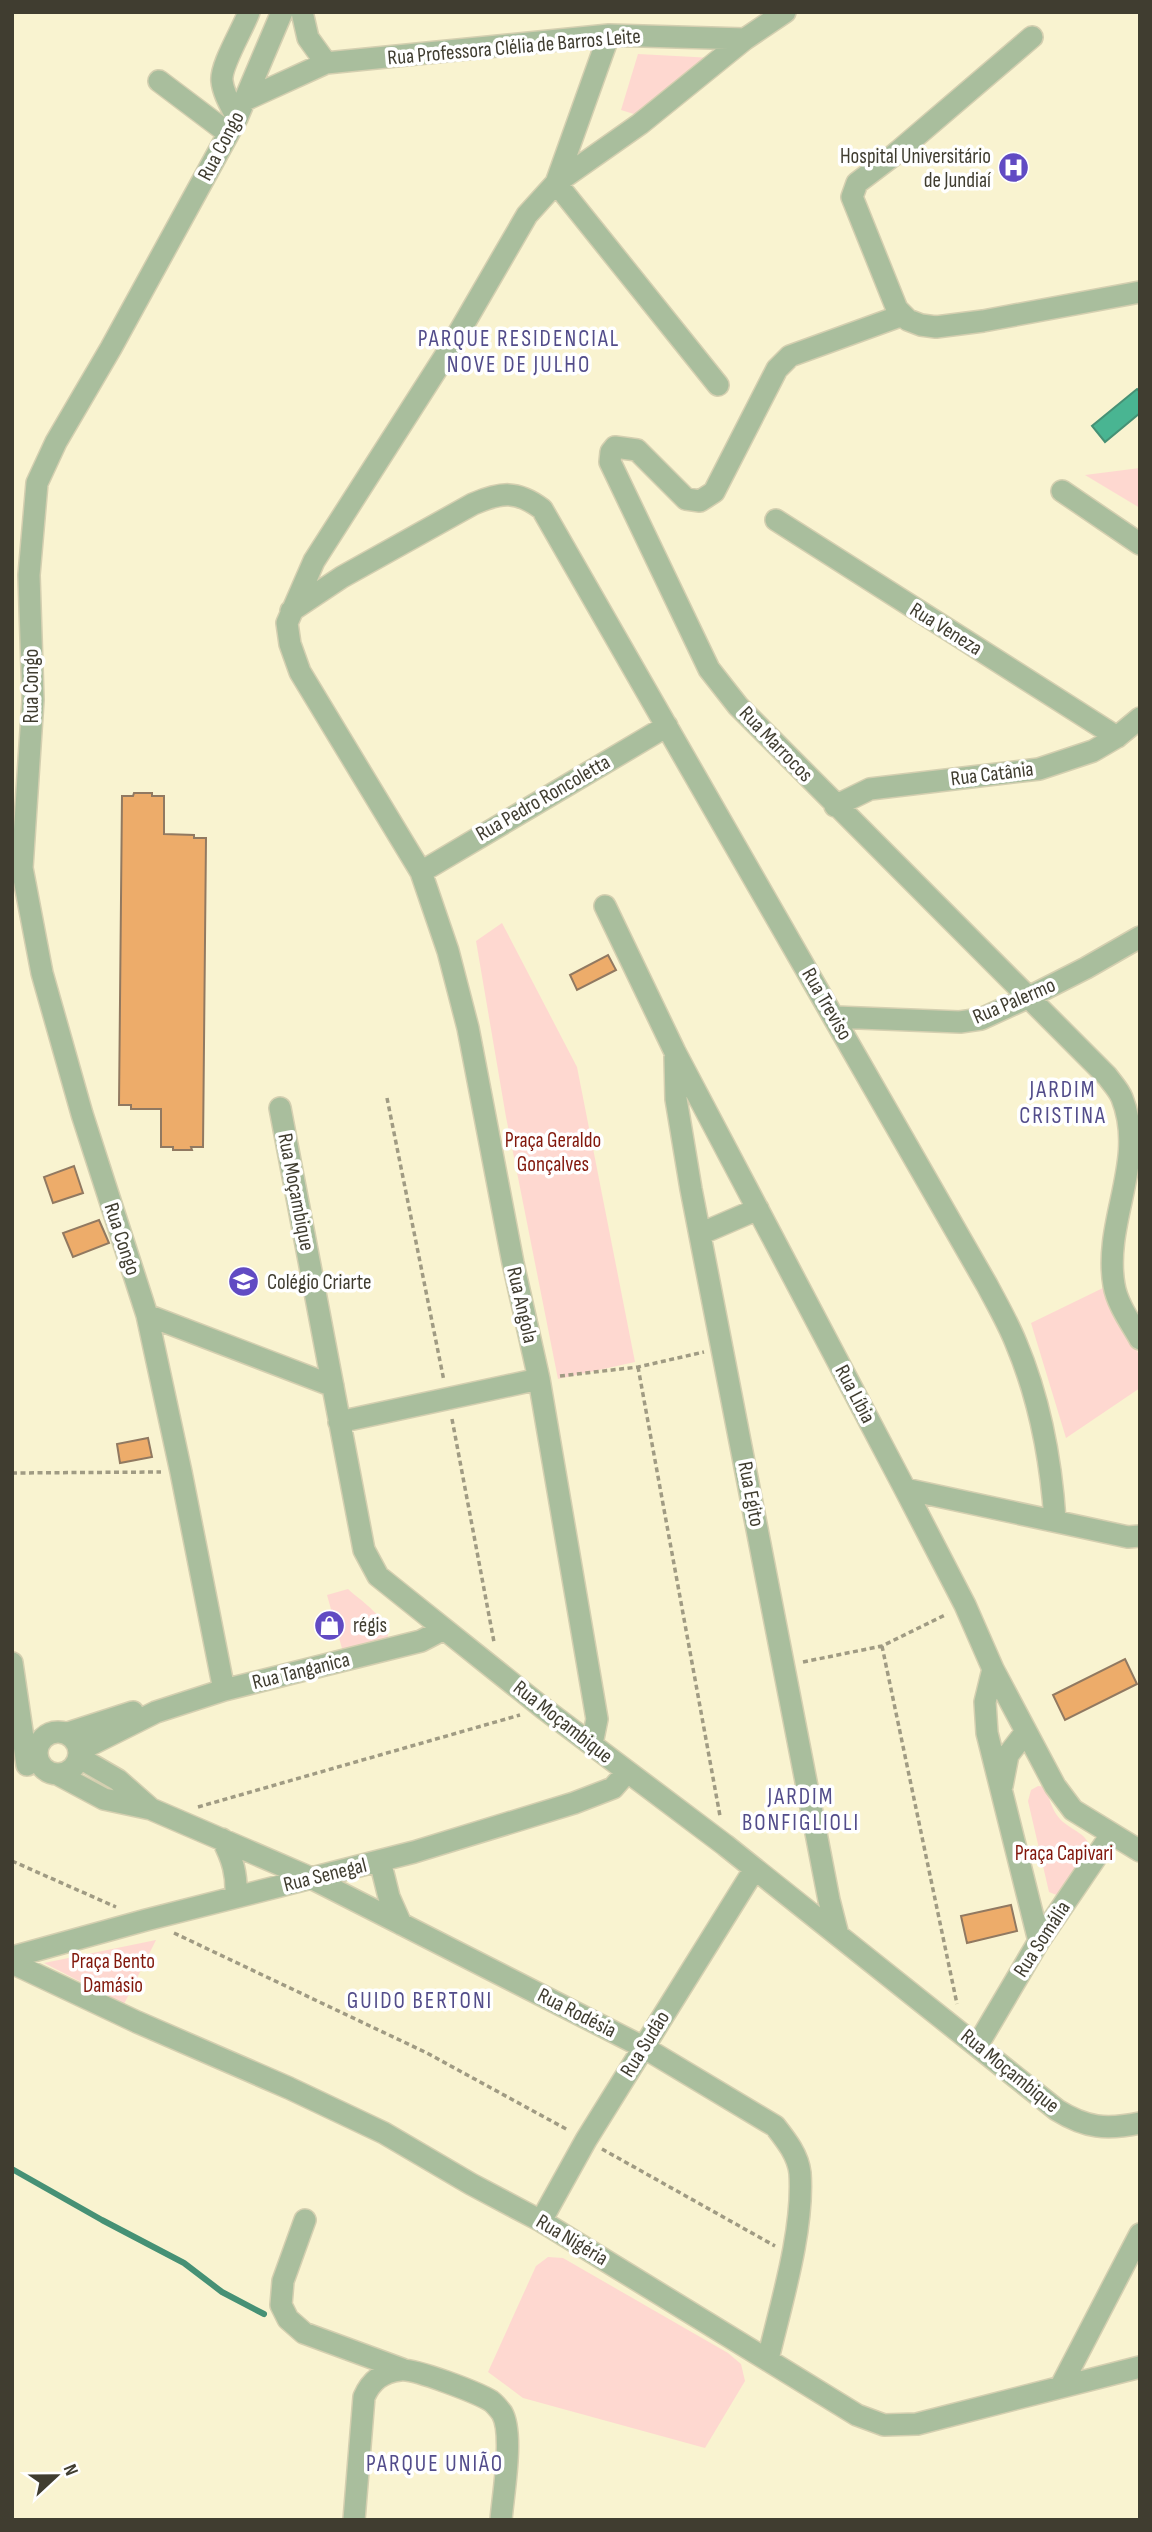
<svg xmlns="http://www.w3.org/2000/svg" width="1152" height="2532" font-family="'Sofia Sans Condensed',sans-serif">
	<style>
		.green { fill: #fed8d0 }
		.water { fill: #49b592; stroke: #469175; stroke-width: 2 }
		.lines { fill: none; stroke-linecap: round; stroke-linejoin: round }
		.stream { stroke: #469175; stroke-width: 6 }
		.building { fill: #edac6a; stroke: #917961; stroke-width: 2 }
		.minor-casing { stroke: #d4cfb0; stroke-width: 24 }
		.path { stroke: #a09b83; stroke-width: 3.5; stroke-dasharray: 5 3.5; stroke-linecap: butt }
		.minor { stroke: #a9be9d; stroke-width: 21 }
		.labels { text-anchor: middle; dominant-baseline: central; stroke-width: 7; stroke-linejoin: round; paint-order: stroke }
		.street-label { font-size: 21px; fill: #403d30; stroke: #fff }
		.poi-label { font-size: 21px; fill: #403d30; stroke: #fff; text-anchor: start }
		.park-label { font-size: 21px; fill: #82180c; stroke: #fff }
		.neighbourhood-label { font-size: 23px; letter-spacing: 2px; fill: #524c8a; stroke: #fff }
	</style>
	<rect width="100%" height="100%" fill="#f9f3d0"/>
	<path class="green" d="M638,54l75,4 -79,56 -13,-4z
		M1140,468v40l-55,-33z
		M502,923l75,144 58,295 -77,17 -52,-262 -30,-176z
		M1105,1287l35,70v31l-74,50 -35,-115z
		M348,1589c14,13 42,30 40,51l-43,19 -18,-64z
		M1038,1786l8,1c3,12 6,23 14,32 11,12 30,14 30,33l-31,44 -10,-4 -21,-91 3,-11z
		M156,1940l-32,64 -80,-41z
		M548,2257l15,1 165,95 13,11 4,17 -40,67 -182,-50 -35,-26 48,-106z"/>
	<path class="water" d="M1137,389l3,3v21l-35,29 -13,-16z"/>
	<g class="lines">
		<path class="stream" d="M12,2169l90,51 82,43 38,29 42,22"/>
	</g>
	<path class="building" d="M134,793h18v3h12v38l30,1v3h12l-3,309h-12l1,3h-19v-3h-12v-38h-30v-4h-12l3,-309h11z
		M608,955l8,15 -39,20 -7,-15z
		M74,1166l9,27 -30,10 -9,-26z
		M99,1220l10,23 -36,14 -10,-24z
		M148,1438l4,19 -32,6 -3,-19z
		M1125,1659l12,25 -72,36 -12,-25z
		M1011,1905l6,26 -50,12 -6,-27z"/>
	<g class="lines">
		<defs>
			<path id="minor" d="M302,12l6,26 18,25
				M1032,37l-138,118 -37,28 -5,14 45,112 11,11 13,5 15,2 47,-6 157,-29
				M159,81l69,52
				M245,100l81,-37 283,-28 136,4
				M237,118c-6,-12 -14,-25 -15,-37 -2,-15 21,-52 27,-69
				M556,183l162,202
				M556,183l53,-148
				M903,315l-113,41 -13,13 -63,123 -14,9 -14,-2 -49,-49 -22,-3 -4,5 -1,10 99,207 29,37 369,370c5,7 12,14 15,22 25,63 -19,123 -8,187 3,19 17,38 26,54
				M1062,491l78,53
				M776,520l341,217
				M291,611l51,-34 131,-73c28,-12 44,-14 69,5l445,776c10,19 21,38 29,58 24,57 35,117 39,177
				M835,806l35,-17 169,-20 54,-18 24,-14 23,-19
				M421,872l246,-146
				M605,906l70,146 230,437 60,116 28,64 62,117 18,24 67,41
				M835,1017l125,5 21,-3 48,-22 57,-29 54,-31
				M675,1057l1,42 15,90 138,711 9,35
				M280,1108l84,442 14,26 165,132 182,137 332,265c29,18 49,20 83,13
				M700,1234l58,-25
				M147,1315l186,71
				M339,1422l200,-43
				M905,1489l223,48 12,-1
				M12,1663l15,102
				M993,1669l-8,33 2,31 52,208
				M224,1690l-43,-218 -34,-157 -65,-201 -40,-141 -20,-105 11,-168 -4,-125 8,-92 19,-41 55,-94 126,-230 45,-106
				M37 1753a21 21 0 1 1 42 0a21 21 0 1 1-42 0Z
				M68,1733l65,-21
				M592,1744l5,-25 -58,-340 -26,-116 -45,-235 -20,-77 -27,-79 -121,-200 -10,-28 -3,-21 27,-62 133,-208 80,-138 29,-32 84,-59 105,-85 40,-27
				M80,1750l76,-38 68,-22 197,-49 23,-12
				M80,1758l38,22 33,29
				M59,1775l45,24 47,10 160,69 332,169 132,79c11,14 23,29 25,47 4,57 -19,131 -32,186
				M1002,1786l6,-31 17,-22
				M222,1839c11,21 15,35 14,58
				M380,1861l9,36 12,27
				M12,1957l134,-37 268,-68 160,-49 39,-15 14,-16
				M12,1963l125,59 152,66 95,45 87,51 70,37 316,194 27,10 33,-1 223,-57
				M977,2046l62,-105 72,-106
				M305,2220l-22,61 -2,24 7,14 16,14 98,36
				M541,2221l45,-81 168,-270
				M1061,2386l79,-152
				M354,2520l10,-123c7,-16 18,-25 36,-27 14,-2 78,23 91,31 4,3 8,8 11,12 12,21 1,82 -1,107"/>
		</defs>
		<use href="#minor" class="minor-casing"/>
		<path class="path" d="M387,1098l57,283
			M638,1367l82,449
			M560,1376l78,-9 66,-15
			M452,1419l42,223
			M12,1473l149,-1
			M882,1646l75,358
			M803,1662l79,-16 65,-32
			M198,1807l322,-92
			M12,1861l104,46
			M174,1933l253,120 141,77
			M602,2149l173,97"/>
		<use href="#minor" class="minor"/>
	</g>
	<defs>
		<symbol id="hospital-disc" viewBox="-11 -11 22 22"><circle r="9.5" fill="#614bc3" stroke="#fff"/><path d="M-5-5h3v3.5h4V-5h3V5h-3V1.5h-4V5h-3Z" fill="#fff"/></symbol>
		<symbol id="school-disc" viewBox="-11 -11 22 22"><circle r="9.5" fill="#614bc3" stroke="#fff"/><path d="M0-5L7-2L0 1L-7-2ZM-4 1L0 2.5L4 1V4Q0 6-4 4Z" fill="#fff"/></symbol>
		<symbol id="shop-disc" viewBox="-11 -11 22 22"><circle r="9.5" fill="#614bc3" stroke="#fff"/><path d="M-5-2.5h2.3a2.7 3.5 0 0 1 5.4 0H5L5.5 6h-11ZM-1.5-2.5h3a1.5 2.3 0 0 0-3 0Z" fill="#fff"/></symbol>
	</defs>
	<g fill-rule="evenodd">
		<use href="#hospital-disc" x="996" y="150" width="35" height="35"/>
		<use href="#school-disc" x="226" y="1264" width="35" height="35"/>
		<use href="#shop-disc" x="312" y="1608" width="35" height="35"/>
	</g>
	<g class="labels">
		<g class="street-label">
			<text transform="translate(514 47) rotate(-5)">Rua Professora Clélia de Barros Leite</text>
			<text transform="translate(221 146) rotate(-62)">Rua Congo</text>
			<text transform="translate(946 629) rotate(32)">Rua Veneza</text>
			<text transform="translate(31 686) rotate(-90)">Rua Congo</text>
			<text transform="translate(776 744) rotate(46)">Rua Marrocos</text>
			<text transform="translate(992 774) rotate(-7)">Rua Catânia</text>
			<text transform="translate(543 798) rotate(-30)">Rua Pedro Roncoletta</text>
			<text transform="translate(1014 1001) rotate(-23)">Rua Palermo</text>
			<text transform="translate(827 1004) rotate(60)">Rua Treviso</text>
			<text transform="translate(296 1192) rotate(79)">Rua Moçambique</text>
			<text transform="translate(122 1239) rotate(72)">Rua Congo</text>
			<text transform="translate(522 1305) rotate(77)">Rua Angola</text>
			<text transform="translate(855 1394) rotate(62)">Rua Líbia</text>
			<text transform="translate(751 1494) rotate(79)">Rua Egito</text>
			<text transform="translate(301 1671) rotate(-14)">Rua Tanganica</text>
			<text transform="translate(563 1722) rotate(38)">Rua Moçambique</text>
			<text transform="translate(325 1875) rotate(-14)">Rua Senegal</text>
			<text transform="translate(1042 1939) rotate(-57)">Rua Somália</text>
			<text transform="translate(577 2013) rotate(27)">Rua Rodésia</text>
			<text transform="translate(645 2044) rotate(-58)">Rua Sudão</text>
			<text transform="translate(1010 2071) rotate(39)">Rua Moçambique</text>
			<text transform="translate(572 2240) rotate(31)">Rua Nigéria</text>
		</g>
		<g class="poi-label">
			<text x="991" y="156" text-anchor="end">Hospital Universitário<tspan x="991" dy="24">de Jundiaí</tspan></text>
			<text x="267" y="1282">Colégio Criarte</text>
			<text x="353" y="1625">régis</text>
		</g>
		<g class="park-label">
			<text x="553" y="1140">Praça Geraldo<tspan x="553" dy="24">Gonçalves</tspan></text>
			<text x="1064" y="1853">Praça Capivari</text>
			<text x="113" y="1961">Praça Bento<tspan x="113" dy="24">Damásio</tspan></text>
		</g>
		<g class="neighbourhood-label">
			<text x="519" y="339">PARQUE RESIDENCIAL<tspan x="519" dy="26">NOVE DE JULHO</tspan></text>
			<text x="1063" y="1090">JARDIM<tspan x="1063" dy="26">CRISTINA</tspan></text>
			<text x="801" y="1797">JARDIM<tspan x="801" dy="26">BONFIGLIOLI</tspan></text>
			<text x="420" y="2001">GUIDO BERTONI</text>
			<text x="435" y="2464">PARQUE UNIÃO</text>
		</g>
	</g>
	<rect width="1152" height="2532" fill="none" stroke="#403d30" stroke-width="28"/>
	<g transform="translate(56 2476) rotate(68)" stroke="#ffffff" stroke-width="5" paint-order="stroke">
	<path d="M0-5L12 26L0 18L-12 26Z" fill="#403d30"/>
	<text y="-10" font-size="19" font-weight="bold" text-anchor="middle" fill="#403d30">N</text>
	</g>
</svg>
